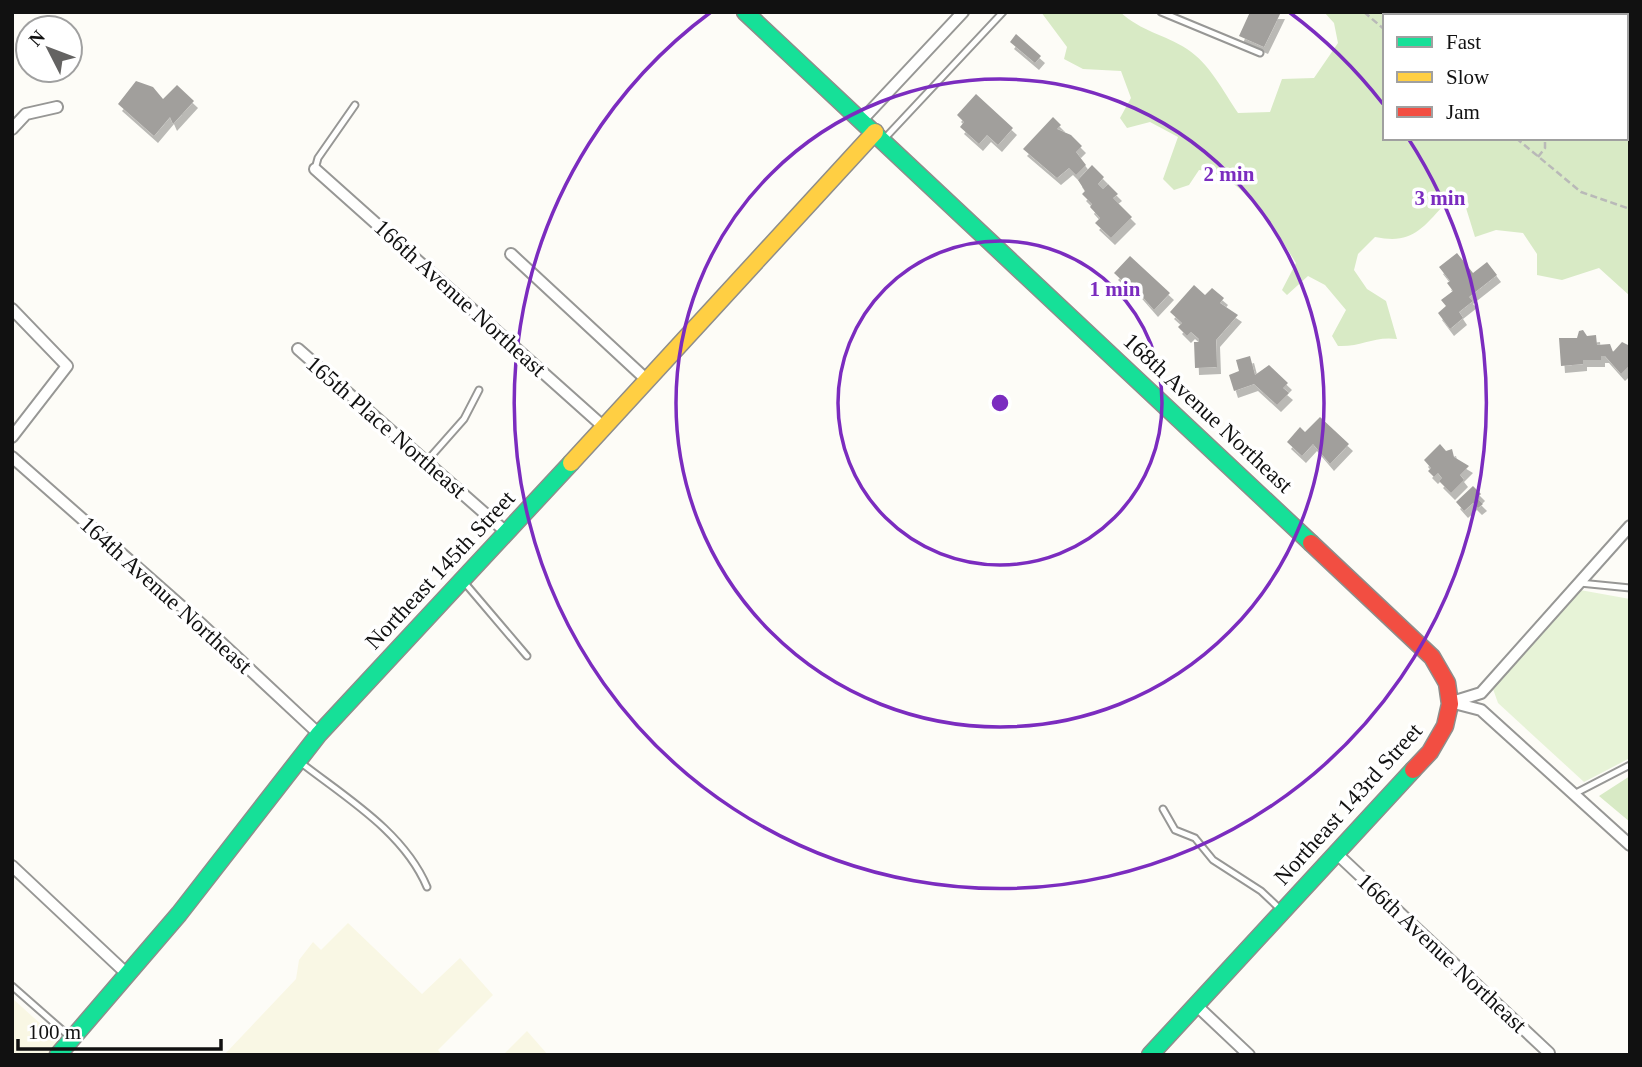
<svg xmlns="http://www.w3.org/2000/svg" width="1642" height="1067" font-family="'Times New Roman',serif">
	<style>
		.farmland { fill: #f9f7e4 }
		.green { fill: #e7f3d7 }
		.forest { fill: #d8eac5; fill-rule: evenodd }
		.building { fill: #a19f9c; filter: url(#shadow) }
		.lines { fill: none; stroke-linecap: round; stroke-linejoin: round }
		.lane-casing { stroke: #979795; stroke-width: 9 }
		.street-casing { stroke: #979795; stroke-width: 14 }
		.fast-casing { stroke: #8e8d8b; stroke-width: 19 }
		.slow-casing { stroke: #8e8d8b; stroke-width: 19 }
		.jam-casing { stroke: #8e8d8b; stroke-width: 19 }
		.path { stroke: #b9b9b8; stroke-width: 2.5; stroke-dasharray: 7 3.5; stroke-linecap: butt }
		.lane { stroke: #fffffe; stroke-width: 5 }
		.street { stroke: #fffffe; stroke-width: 10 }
		.fast { stroke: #16e098; stroke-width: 16 }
		.slow { stroke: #ffcf43; stroke-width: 16 }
		.jam { stroke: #f24e42; stroke-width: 16 }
		.ring { fill: none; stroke: #7b2cbf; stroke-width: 3.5 }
		.labels { text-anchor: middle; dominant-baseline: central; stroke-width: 7; stroke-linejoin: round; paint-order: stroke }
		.street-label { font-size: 23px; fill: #111; stroke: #fff }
		.centre { fill: #7b2cbf; stroke: #fff; stroke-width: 3.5 }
		.ring-label { font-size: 21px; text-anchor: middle; font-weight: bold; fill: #7b2cbf; stroke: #fff; stroke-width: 7; stroke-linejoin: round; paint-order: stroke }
	</style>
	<defs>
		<filter id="shadow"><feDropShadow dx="4" dy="7" stdDeviation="0" flood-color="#0004"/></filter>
	</defs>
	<rect width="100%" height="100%" fill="#fdfcf7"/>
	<path class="farmland" d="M348,923l74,71 38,-36 33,37 -55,55 4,5h-218l72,-76 3,-19 14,-18 8,8z
		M12,998l53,48 -7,9h-46z
		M527,1031l21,24h-45z"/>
	<path class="green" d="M1580,590l50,9v159l-46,24 -86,-79 -5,-14z"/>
	<path class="forest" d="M1041,12h79c22,20 44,22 67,37 23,15 36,42 51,64l32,-1 12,-33 32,-1 24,-35 -4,-20 -10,-11h306v284l-31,-28 -37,12 -25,-5v-21l-14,-21 -27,-3 -21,7 -9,-29 -23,-2c-23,25 -32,38 -68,31l-17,17 -4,16 13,19 19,12 11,38c-24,-3 -35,8 -59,7l-6,-10 14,-26 -21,-25 -17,-9 -21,19 -5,-5 14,-27c-22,-35 -53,-89 -97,-93l-10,15 -15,5 -11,-11 15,-42 -28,-15 -23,6 -7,-10 11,-20 -10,-27 -38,-2 -19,-10 3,-12zM1385,16h241v122h-241z
		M1630,776v46l-31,-26z"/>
	<path class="building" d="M1250,12h31l-17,35 -25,-11z
		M1016,34l25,22 -6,7 -25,-21z
		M136,81l17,6 10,12 14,-14 17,16 -21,23 -3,-7 -16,19 -36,-32z
		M976,94l37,34 -15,17 -11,-10 -8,9 -19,-17 4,-5 -7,-7z
		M1053,117l8,8 -4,4 14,6 11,11 -6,6 10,13 -10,10 -7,-7 -12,10 -34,-29z
		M1092,165l12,12 -6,7 5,5 5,-5 10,10 -5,4 19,19 -21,21 -16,-15 5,-5 -10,-11 2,-3 -10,-10 3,-3 -7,-11z
		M1457,253l16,20 14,-11 10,13 -28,22 4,4 -14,11 4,6 -13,11 -12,-16 8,-7 -5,-6 12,-9 -6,-8 3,-2 -11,-14z
		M1130,256l40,37 -16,17 -21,-24 -3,2 -16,-15z
		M1194,285l11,10 7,-7 12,10 -4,5 18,12 -22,25 1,27 -22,1 -1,-26h5v-3l-8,-7 -4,4 -9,-9 4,-4 -12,-11z
		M1583,330l4,6 9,-1 1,10 13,-1 3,8 9,-10 8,4v19l-9,9 -16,-18h-4v4h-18v4l-22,2 -2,-28h18l2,-7z
		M1250,356l5,19 14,-10 19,18 -5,5 6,5 -12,12 -23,-21 -20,7 -5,-16 10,-4 -3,-11z
		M1320,417l29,27 -19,20 -17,-20 -11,12 -15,-14 13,-15 5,5z
		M1440,444l6,7 6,-2 2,8 15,9 -9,9 4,5 -13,13 -12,-12 3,-3 -4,-5 -4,4 -6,-6 3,-3 -7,-8z
		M1473,486l8,8 -4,4 6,6 -5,4 -5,-5 -9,8 -8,-9z"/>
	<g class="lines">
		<defs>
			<path id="lane" d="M1161,12l99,41
				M886,137l117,-125
				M315,169l3,-11 37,-53
				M426,462l38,-43 15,-29
				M464,582l63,74
				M1580,583l50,5
				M300,762c45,35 104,70 127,125
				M1574,794l56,-29
				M1163,809l12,21 20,8 18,22 48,31 19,18
				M12,986l57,50"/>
			<path id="street" d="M862,120l101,-108
				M12,129l14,-15 31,-7
				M315,169l290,259
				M511,254l137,127
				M12,309l55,57 -55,71
				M298,349l208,183
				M12,457l186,164 121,113
				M1452,702l29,-9 149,-167
				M1454,703l27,7 149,135
				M1336,853l213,200
				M12,866l115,108
				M1196,1005l53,50"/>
			<path id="fast" d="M745,12l566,531
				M58,1055l121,-141 140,-180 252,-271
				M1150,1055l263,-285"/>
			<path id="slow" d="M571,463l304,-331"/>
			<path id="jam" d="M1311,543l121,114 15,26 3,21 -5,22 -15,26 -17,18"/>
		</defs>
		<use href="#lane" class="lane-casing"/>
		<use href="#street" class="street-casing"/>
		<use href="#fast" class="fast-casing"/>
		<use href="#slow" class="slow-casing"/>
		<use href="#jam" class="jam-casing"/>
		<path class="path" d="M1364,12l21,18
			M1547,12l5,4
			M1626,80l4,5
			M1626,90l4,2
			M1516,138l65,54 49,17
			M1538,157l7,-9v-10"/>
		<use href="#lane" class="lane"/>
		<use href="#street" class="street"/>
		<use href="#fast" class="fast"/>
		<use href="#slow" class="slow"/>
		<use href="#jam" class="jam"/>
	</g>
	<g class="ring">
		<circle cx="1000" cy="403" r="162"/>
		<circle cx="1000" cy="403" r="324"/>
		<path d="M1289 12A486 486 0 0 1 1383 104M1408 138A486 486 0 1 1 711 12"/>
	</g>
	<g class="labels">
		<g class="street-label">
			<text transform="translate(460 298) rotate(42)">166th Avenue Northeast</text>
			<text transform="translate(1208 413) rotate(43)">168th Avenue Northeast</text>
			<text transform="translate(386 427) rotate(41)">165th Place Northeast</text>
			<text transform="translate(440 570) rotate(-47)">Northeast 145th Street</text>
			<text transform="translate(166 595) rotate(42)">164th Avenue Northeast</text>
			<text transform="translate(1348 804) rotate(-48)">Northeast 143rd Street</text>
			<text transform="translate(1442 953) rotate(43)">166th Avenue Northeast</text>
		</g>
	</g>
	<circle cx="1000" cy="403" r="10" class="centre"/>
	<g class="ring-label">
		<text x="1229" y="181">2 min</text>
		<text x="1440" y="205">3 min</text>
		<text x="1115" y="296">1 min</text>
	</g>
	<rect width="1642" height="1067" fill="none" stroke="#111111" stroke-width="28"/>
	<rect x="1383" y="14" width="245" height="126" fill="#ffffff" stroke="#a0a0a0" stroke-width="2"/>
	<rect x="1397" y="37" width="35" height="10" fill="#16e098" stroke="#a0a0a0" stroke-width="2"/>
	<text x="1446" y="49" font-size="21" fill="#111111">Fast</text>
	<rect x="1397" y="72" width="35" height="10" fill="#ffcf43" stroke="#a0a0a0" stroke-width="2"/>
	<text x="1446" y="84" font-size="21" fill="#111111">Slow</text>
	<rect x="1397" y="107" width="35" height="10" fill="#f24e42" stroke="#a0a0a0" stroke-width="2"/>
	<text x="1446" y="119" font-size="21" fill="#111111">Jam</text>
	<g transform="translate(49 49) rotate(312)"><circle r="33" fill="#ffffff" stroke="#a0a0a0" stroke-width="2"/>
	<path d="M0-5L12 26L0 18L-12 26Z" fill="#646362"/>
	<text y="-10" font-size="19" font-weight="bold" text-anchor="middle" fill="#111111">N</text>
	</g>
	<path d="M18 1039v10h203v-10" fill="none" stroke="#111111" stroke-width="3.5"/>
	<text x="28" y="1039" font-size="21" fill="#111111" stroke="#ffffff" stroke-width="5" paint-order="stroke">100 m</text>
</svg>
